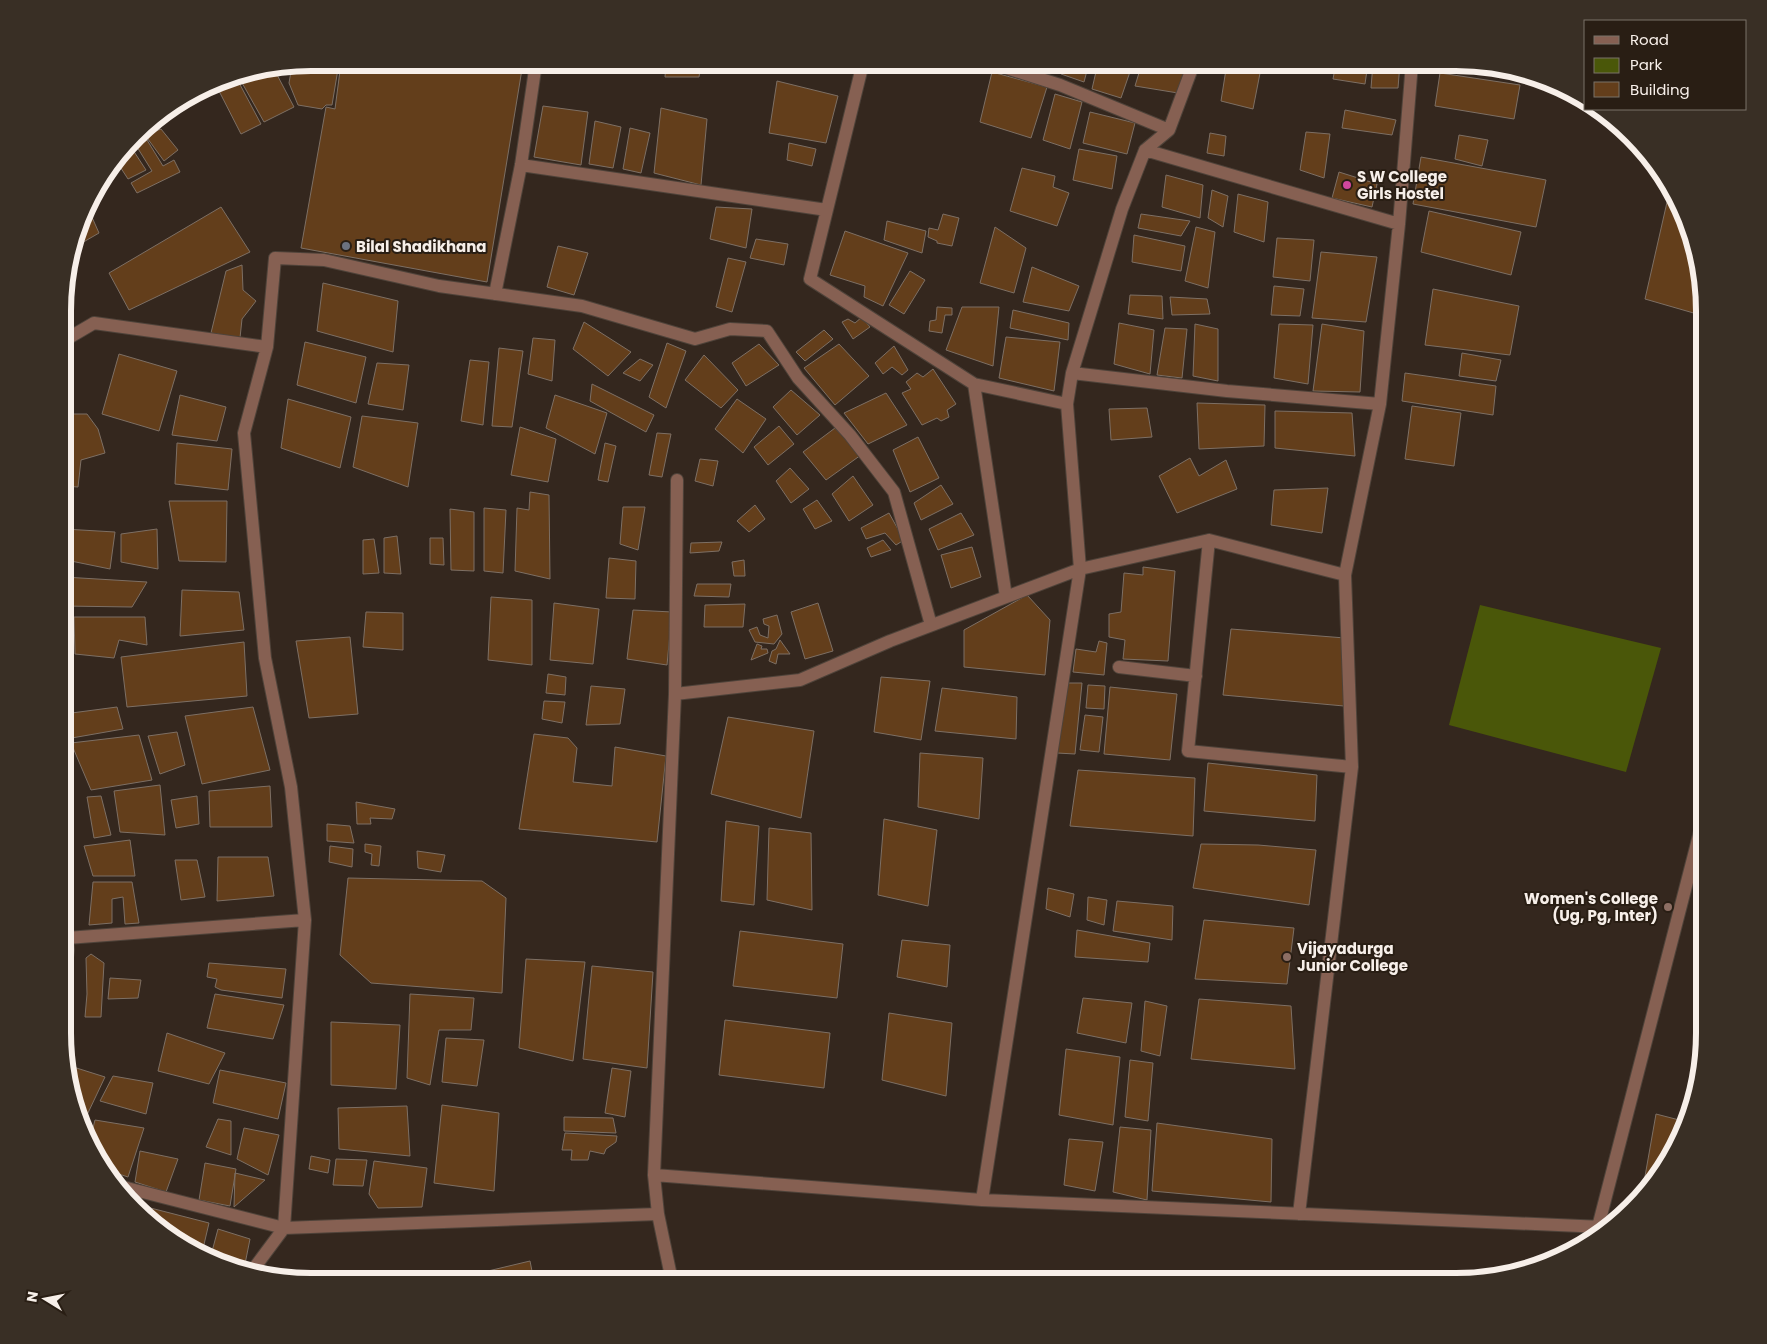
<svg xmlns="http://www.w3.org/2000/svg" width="1767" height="1344" font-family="Poppins,sans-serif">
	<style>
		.green { fill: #4a5709 }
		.building { fill: #633e1b; stroke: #7d6f64 }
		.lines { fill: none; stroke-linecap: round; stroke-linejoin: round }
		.minor-casing { stroke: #4f433a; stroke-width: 14 }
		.minor { stroke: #866052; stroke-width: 12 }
		.hotel-dot { fill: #d1479c; stroke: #291e14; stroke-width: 2 }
		.worship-dot { fill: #6b7280; stroke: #291e14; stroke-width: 2 }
		.education-dot { fill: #8d6e63; stroke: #291e14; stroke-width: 2 }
		.labels { text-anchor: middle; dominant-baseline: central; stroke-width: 4; stroke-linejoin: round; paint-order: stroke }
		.poi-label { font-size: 15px; font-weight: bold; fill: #f7efe9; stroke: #291e14; text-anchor: start }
		.rim { fill: none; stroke: #f7efe9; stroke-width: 6 }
	</style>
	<rect width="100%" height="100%" fill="#34271e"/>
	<path class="green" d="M1480,605l181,43 -35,124 -177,-47z"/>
	<path class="building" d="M312,62l27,1 -7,42h-6l-4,4 -24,-4 -9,-22 3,-17z
		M341,63h182l-36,219 -186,-34 25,-141 9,2z
		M632,63h23l-1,6z
		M666,63h35l-2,14h-34z
		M1025,63h31l-2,8z
		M1063,63h26l-5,19 -23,-8z
		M1098,63h35l-12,35 -29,-9z
		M1142,63h46l-10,30 -43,-7z
		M1227,63h35l-9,46 -32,-8z
		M1336,63h32l-3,21 -32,-5z
		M1373,63h27l-2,25h-27z
		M274,69l20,38 -30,15 -23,-41 25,-11z
		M992,72l55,15 -16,51 -51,-16z
		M1440,73l80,12 -6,34 -79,-13z
		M237,79l24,45 -20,10 -23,-45z
		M777,81l61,15 -12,47 -57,-10z
		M1055,94l27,8 -12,47 -27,-9z
		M543,106l45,6 -7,53 -47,-8z
		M661,108l46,11 -6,66 -47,-12z
		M1345,110l51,10 -4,15 -50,-7z
		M1090,112l45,11 -8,31 -44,-11z
		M595,121l26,6 -8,41 -24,-4z
		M630,128l20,5 -9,40 -18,-4z
		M161,129l17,21 -14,11 -19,-26z
		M1306,132l24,2 -6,44 -24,-8z
		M1210,133l16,3 -2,20 -17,-3z
		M1459,135l29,5 -6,26 -27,-7z
		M147,140l16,26 11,-6 6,12 -43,21 -6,-10 21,-12 -15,-24z
		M789,143l27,6 -4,17 -25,-6z
		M131,147l15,23 -18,9 -11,-17 10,-13z
		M1079,149l38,7 -5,33 -39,-9z
		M1421,157l125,23 -10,47 -123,-23z
		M1022,168l33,8 -2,11 16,6 -12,33 -47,-15z
		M1339,172l38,12 -5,23 -40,-9z
		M1166,175l37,10 -3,33 -38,-11z
		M1670,189l9,13 17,45 8,69 -59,-17z
		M1212,190l16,6 -5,31 -15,-9z
		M1238,194l30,8 -4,40 -30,-10z
		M221,207l29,45 -121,58 -20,-37z
		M716,207l36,2 -6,39 -36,-9z
		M1429,211l92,21 -10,43 -90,-23z
		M86,214l5,1 8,18 -19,11 -2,-4 2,-6 4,-2 -2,-4z
		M943,214l16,4 -7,28 -15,-3v-2l-9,-4 1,-9 9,2z
		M1141,214l49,7 -9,15 -43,-8z
		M887,221l39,10 -4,22 -38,-13z
		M995,227l31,21 -12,45 -34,-10z
		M1196,227l19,5 -7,56 -23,-7z
		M845,231l63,22 -25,53 -19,-9 1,-11 -35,-11z
		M1134,235l51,11 -4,25 -49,-9z
		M1277,238l37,2 -4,41 -37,-4z
		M756,239l32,5 -4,21 -34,-7z
		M558,246l30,7 -14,42 -27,-8z
		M1321,252l56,5 -11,65 -54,-4z
		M728,258l18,4 -14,50 -16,-5z
		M242,265l1,25 13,11 -14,18 -2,19 -29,-5 15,-62z
		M1032,267l47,19 -10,25 -46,-9z
		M910,271l15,9 -21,34 -15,-9z
		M323,283l75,18 -5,51 -76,-21z
		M1274,286l30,3 -4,27 -29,-1z
		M1433,289l86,17 -9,49 -85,-10z
		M1130,295l32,1 1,23 -35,-5z
		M1170,297l37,2 3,15 -38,1z
		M937,307l15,1v7h-7l-3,18 -13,-2 1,-10 6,-1z
		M962,307h37l-6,59 -47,-16z
		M1013,310l56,13 -1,17 -58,-12z
		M862,317l8,10 -17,12 -11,-17 6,-3 7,4z
		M584,322l47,30 -23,24 -35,-27z
		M1119,323l35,7 -4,44 -36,-10z
		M1195,324l23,5v52l-25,-5z
		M1279,324l34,1 -5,59 -34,-6z
		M1322,324l42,7 -4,61 -47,-1z
		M1165,328l22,1 -5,49 -25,-3z
		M824,330l9,9 -28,22 -9,-9z
		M1006,337l54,5 -6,49 -55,-13z
		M533,338l22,2 -3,41 -24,-7z
		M305,342l61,15 -10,46 -59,-18z
		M667,343l19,8 -20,57 -17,-11z
		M759,344l20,21 -33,21 -14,-23z
		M839,344l30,32 -34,29 -31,-37z
		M894,346l14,24 -6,5 -10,-8 -9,7 -8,-11z
		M499,348l24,3 -11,76 -20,-1z
		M1462,353l39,7 -5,21 -37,-5z
		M119,354l58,17 -18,60 -57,-17z
		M704,355l34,35 -17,18 -36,-28z
		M640,359l13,6 -13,16 -17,-8z
		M470,360l19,2 -6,63 -22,-4z
		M377,363l32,2 -6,45 -35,-6z
		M933,369l23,35 -9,6 2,7 -8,4 -4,-3 -15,7 -20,-32 9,-4 -5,-7 11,-9 6,4z
		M1405,373l91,13 -3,29 -91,-14z
		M592,384l62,31 -8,17 -56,-31z
		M791,390l29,25 -23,20 -24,-28z
		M886,393l21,32 -39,19 -24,-31z
		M180,395l46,12 -9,34 -45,-6z
		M555,395l52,18 -12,41 -49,-26z
		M288,399l63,18 -11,51 -59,-20z
		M737,399l29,20 -23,34 -28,-24z
		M1197,403l68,2 -1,41 -65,3z
		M1412,406l49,7 -7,53 -49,-7z
		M1147,408l5,29 -41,3 -2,-31z
		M1275,411l77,2 3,43 -80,-8z
		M64,414h23l11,15 7,24 -24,7 -3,27 -14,-1z
		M362,416l56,7 -10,64 -55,-20z
		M779,426l15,18 -26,21 -14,-18z
		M520,427l36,12 -8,43 -37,-7z
		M835,428l26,27 -35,25 -23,-28z
		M657,433l14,1 -9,43 -13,-2z
		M918,437l21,41 -29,14 -17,-42z
		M177,443l55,6 -4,41 -53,-6z
		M605,443l11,3 -8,36 -10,-2z
		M1190,458l9,18 27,-16 11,29 -60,24 -18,-37z
		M700,459l18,2 -5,25 -18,-5z
		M790,468l19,21 -18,14 -15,-22z
		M853,476l20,29 -24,16 -17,-27z
		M941,485l12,19 -32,16 -7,-17z
		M1328,488l-6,45 -51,-8 3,-35z
		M530,492l19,3 1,84 -35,-8 2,-63 12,2z
		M817,500l15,21 -17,8 -12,-20z
		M169,501h58l-1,61 -47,-1z
		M755,505l10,14 -16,13 -12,-11z
		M623,507h22l-7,43 -18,-6z
		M484,508l22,2 -3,63 -19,-2z
		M450,509l24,3v59l-23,-1z
		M889,513l15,27 -8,5 -11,-12 -19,6 -5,-11z
		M961,513l13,22 -36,15 -9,-21z
		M64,529l51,3 -5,37 -44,-9z
		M157,529l1,40 -37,-7v-28z
		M397,536l4,38 -17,-1v-35z
		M430,538h13l1,27 -14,-1z
		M374,539l5,34 -16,1v-34z
		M883,540l8,10 -20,7 -4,-9z
		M722,542l-3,9 -29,2 1,-10z
		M972,547l9,30 -30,11 -10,-33z
		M609,558l27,3 -1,38 -29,-1z
		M744,560l1,16h-11l-2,-14z
		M1143,567l32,4 -7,90 -45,-2 2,-19 -16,-3v-23l12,-2 3,-39 19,2z
		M64,577l83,5 -15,25 -68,-1z
		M697,584h34l-2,13 -35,-1z
		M182,590l57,2 5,38 -64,6z
		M1027,595l23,25 -5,55 -81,-8v-37z
		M491,597l41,3v65l-44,-5z
		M554,603l45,6 -6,55 -43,-4z
		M818,603l15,48 -28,8 -14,-47z
		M745,604l-2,23h-39l1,-22z
		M633,610l39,2 -5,53 -40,-6z
		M366,612l37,1v37l-40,-3z
		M777,615l5,19 -8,10 -19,-2 -6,-12 8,-3 3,8 8,3 1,-12 -5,-2 -1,-5z
		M74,617h71l2,28 -28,-5 -5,18 -39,-4z
		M1231,629l114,9 -1,68 -121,-11z
		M350,637l8,77 -49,4 -13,-77z
		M780,640l10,14h-12l-2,10 -7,-3 3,-10 4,-2z
		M1099,641l8,2 -3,32 -31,-3 3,-23 20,3z
		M244,642l3,54 -120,11 -6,-50z
		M757,644l5,2 -1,3h6l1,4 -17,7z
		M548,674l18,3 -1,18 -19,-2z
		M881,677l49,4 -9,59 -47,-8z
		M1066,683h16l-7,71 -18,-1z
		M1088,685l17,1 -1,23 -18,-1z
		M591,686l34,3 -5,35 -34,1z
		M1110,687l67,7 -7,66 -66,-6z
		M942,688l75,9 -1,42 -81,-8z
		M544,701l21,1 -3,21 -20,-4z
		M117,707l6,22 -57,10 -2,-12v-13z
		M253,707l17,63 -68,14 -17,-68z
		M1085,715l18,2 -4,35 -19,-2z
		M728,717l86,14 -13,87 -90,-24z
		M177,732l8,33 -25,9 -12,-38z
		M534,734l34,4 9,10 -4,34 39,4 3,-39 51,9 -9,86 -138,-13z
		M139,735l13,45 -61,10 -20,-47z
		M920,753l63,5 -4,61 -61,-12z
		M1208,763l109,12 -2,46 -111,-10z
		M1078,770l117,8 -2,58 -123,-10z
		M160,785l5,50 -45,-3 -6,-41z
		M270,786l2,41h-62l-1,-36z
		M101,796l10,39 -17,3 -7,-41z
		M197,796l2,28 -23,4 -5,-28z
		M356,802l39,7 -3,10 -22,-1 1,6h-14z
		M884,819l53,11 -9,76 -50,-11z
		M726,821l33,5 -5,79 -33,-4z
		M327,824l23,2 4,17 -27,-2z
		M769,828l42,5 1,77 -45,-10z
		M130,840l5,36h-42l-9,-30z
		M365,844l16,2 -2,20 -8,-1 1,-11 -7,-2z
		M1201,844l57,1 58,5 -7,55 -116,-17z
		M330,846l23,3 -1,18 -23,-5z
		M417,851l28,4 -4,17 -23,-4z
		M218,857h50l6,39 -57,5z
		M175,860h22l8,37 -24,3z
		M348,878l134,3 24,17 -4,95 -131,-10 -31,-28z
		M93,882h39l7,41 -14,1 -2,-27 -11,2v24l-23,2z
		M1048,888l26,6 -4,23 -24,-8z
		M1088,897l19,3 -3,25 -17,-5z
		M1117,901l56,5 -1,34 -59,-9z
		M1204,920l90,8 -7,56 -92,-5z
		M1077,930l73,13 -2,19 -73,-5z
		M740,931l103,13 -6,54 -104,-12z
		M902,940l48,5 -3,42 -50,-10z
		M91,954l13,9 -3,54h-16l2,-23 -1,-36z
		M526,959l59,3 -12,99 -54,-13z
		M209,963l77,6 -4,29 -61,-8 -6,-3 2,-8 -10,-2z
		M592,966l61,6 -6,96 -64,-9z
		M110,978l31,2 -3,18 -30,1z
		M215,994l69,11 -11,34 -66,-11z
		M410,994l64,4 -3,32h-32l-9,55 -23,-7z
		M1083,998l49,5 -6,40 -49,-10z
		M1199,999l92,7 4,63 -104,-10z
		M1145,1001l22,5 -7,50 -19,-5z
		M889,1013l63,10 -6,73 -64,-16z
		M725,1020l105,13 -6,55 -105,-13z
		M331,1022l69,3 -4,64 -65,-4z
		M167,1033l58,20 -16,31 -51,-13z
		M446,1038l38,2 -7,46 -35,-4z
		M1066,1049l54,8 -7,68 -54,-10z
		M1130,1060l23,3 -5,58 -23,-4z
		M67,1065l38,12 -18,38 -7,-3z
		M612,1068l19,3 -6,46 -20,-4z
		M220,1070l66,13 -8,36 -65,-16z
		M113,1076l40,7 -7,31 -46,-13z
		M442,1105l57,8 -5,78 -60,-8z
		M407,1106l3,50 -71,-7 -1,-41z
		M1656,1114l31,8 -2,6 -34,56 -7,-2z
		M564,1117l49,1 3,15 -52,-2z
		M218,1119l13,2v34l-25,-8z
		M95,1120l49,8 -16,49 -18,-6 -21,-27z
		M1157,1123l115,16 -1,63 -119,-11z
		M1120,1127l31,3 -4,70 -34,-8z
		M244,1128l35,7 -11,40 -31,-16z
		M565,1133l52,3 -1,6 -10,7 -2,5 -14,-3 -2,9h-17l1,-10h-10z
		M1069,1139l34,3 -8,49 -31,-6z
		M140,1151l38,8 -12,33 -31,-10z
		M311,1156l19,4 -2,13 -19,-4z
		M336,1159l31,1 -4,26 -30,-1z
		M374,1161l53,7 -5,39 -44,1 -9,-14z
		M205,1163l31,6 -6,37 -31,-6z
		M235,1173l30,7 -31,27z
		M135,1204l74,19 -7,30 -54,-33z
		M218,1229l32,10 -6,30 -27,-6 -7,-4z
		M530,1261l4,20h-88z"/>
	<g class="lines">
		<defs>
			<path id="minor" d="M863,63l-53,216 164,105 93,20
				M991,63l69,22 109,45
				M1145,150l24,-20 25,-67
				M521,165l306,45
				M495,294l26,-129 15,-102
				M65,340l29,-17 173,24
				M1072,373l155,18 153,13
				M974,384l32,213
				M1209,540l-21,211 164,16
				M1345,575l-136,-35 -129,29 -13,-165 5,-31 50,-164 23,-59 254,74
				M1119,667l77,9
				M675,694l125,-14 90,-39 190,-72 -98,631
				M67,938l238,-18
				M63,985l5,-35 -5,-53
				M654,1175l328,25 621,27
				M123,1187l161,41 374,-14
				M1299,1214l53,-447 -7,-192 35,-171 19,-180 13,-161
				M1598,1227l106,-411
				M252,1271l32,-43 21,-308 -14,-133 -26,-129 -21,-225 23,-86 8,-89 49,2 115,26 143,20 113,33 35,-10 37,2 31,47 52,57 44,57 37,133
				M672,1281l-14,-67 -4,-39 21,-481 2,-214"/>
		</defs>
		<use href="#minor" class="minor-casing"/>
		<use href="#minor" class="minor"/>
	</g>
	<circle class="hotel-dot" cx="1347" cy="185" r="5"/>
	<circle class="worship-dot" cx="346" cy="246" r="5"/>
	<g class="education-dot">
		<circle cx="1668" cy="907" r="5"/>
		<circle cx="1287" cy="957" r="5"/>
	</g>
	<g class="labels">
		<g class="poi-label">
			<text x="1357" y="176">S W College<tspan x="1357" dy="17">Girls Hostel</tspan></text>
			<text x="356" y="246">Bilal Shadikhana</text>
			<text x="1658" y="898" text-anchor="end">Women's College<tspan x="1658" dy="17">(Ug, Pg, Inter)</tspan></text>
			<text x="1297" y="948">Vijayadurga<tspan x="1297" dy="17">Junior College</tspan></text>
		</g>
	</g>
	<path d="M0 0H1767V1344H0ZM311 71H1456A240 240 0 0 1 1696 311V1033A240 240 0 0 1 1456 1273H311A240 240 0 0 1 71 1033V311A240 240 0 0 1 311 71Z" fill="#392f25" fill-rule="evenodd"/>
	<path class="rim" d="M311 71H1456A240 240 0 0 1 1696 311V1033A240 240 0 0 1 1456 1273H311A240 240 0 0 1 71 1033V311A240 240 0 0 1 311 71Z"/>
	<rect x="1584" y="20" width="162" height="90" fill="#291e14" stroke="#7b7269"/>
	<rect x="1594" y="36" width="25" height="8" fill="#866052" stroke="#7b7269"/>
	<text x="1630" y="45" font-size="15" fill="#f7efe9">Road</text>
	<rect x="1594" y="58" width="25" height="15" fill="#4a5709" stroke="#7b7269"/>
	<text x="1630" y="70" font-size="15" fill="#f7efe9">Park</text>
	<rect x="1594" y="82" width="25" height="15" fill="#633e1b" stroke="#7b7269"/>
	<text x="1630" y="95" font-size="15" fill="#f7efe9">Building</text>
	<g transform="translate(45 1299) rotate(280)" stroke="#291e14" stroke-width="4" paint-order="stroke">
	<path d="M0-4L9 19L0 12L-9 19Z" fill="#f7efe9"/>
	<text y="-8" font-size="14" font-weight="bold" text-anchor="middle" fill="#f7efe9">N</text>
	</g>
</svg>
